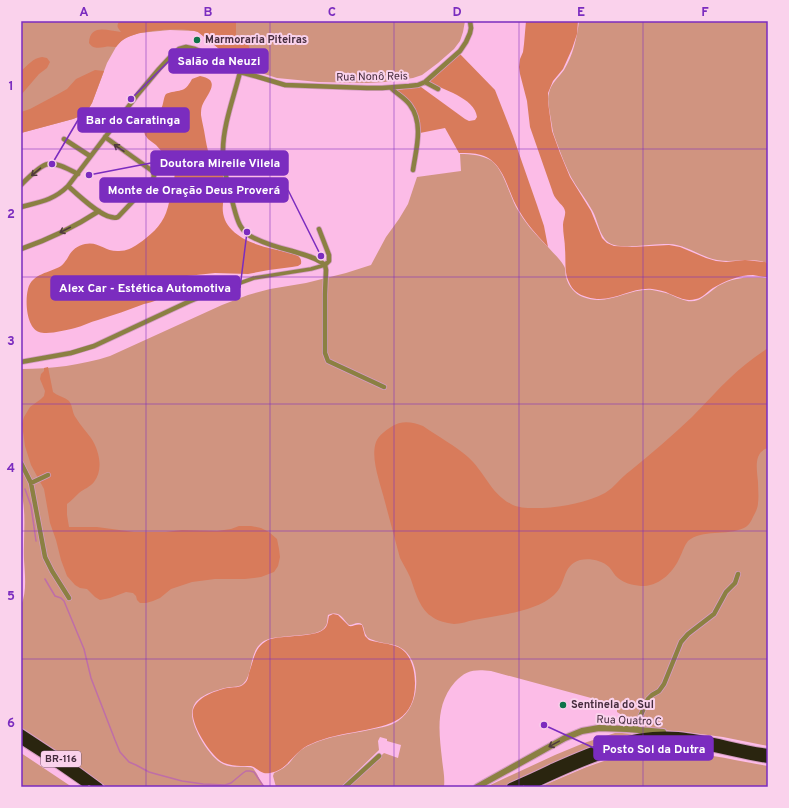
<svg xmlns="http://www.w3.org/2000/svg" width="789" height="808" font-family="Overpass,sans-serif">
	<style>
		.green { fill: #d09480 }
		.forest { fill: #d87b5b }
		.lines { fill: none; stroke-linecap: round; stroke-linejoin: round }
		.stream { stroke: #bf6ea7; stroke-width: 1.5 }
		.pedestrian-casing { stroke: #d49cc2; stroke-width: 5 }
		.minor-casing { stroke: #d49cc2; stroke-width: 6 }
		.tertiary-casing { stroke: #d49cc2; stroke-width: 8 }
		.motorway-casing { stroke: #d49cc2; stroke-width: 10 }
		.pedestrian { stroke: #8b8042; stroke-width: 3.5 }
		.minor { stroke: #8b8042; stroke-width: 4.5 }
		.tertiary { stroke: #8b8042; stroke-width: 6 }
		.motorway { stroke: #2a250f; stroke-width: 8 }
		.oneway { stroke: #50393e }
		.grid { fill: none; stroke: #7b2cbf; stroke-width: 1; stroke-opacity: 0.55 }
		.poi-dot { fill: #0f734a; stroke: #fad2ec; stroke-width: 1.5 }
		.labels { text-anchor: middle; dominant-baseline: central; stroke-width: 4; stroke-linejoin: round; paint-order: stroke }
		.shield { fill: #fad2ec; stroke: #7b5e72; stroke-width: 1 }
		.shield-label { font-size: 10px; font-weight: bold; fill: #452c3d }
		.poi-label { font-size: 11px; font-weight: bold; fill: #452c3d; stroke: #fad2ec; text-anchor: start }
		.street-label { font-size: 11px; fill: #452c3d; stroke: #fad2ec }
		.leader { fill: none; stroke: #7b2cbf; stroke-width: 1.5 }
		.callout-dot { fill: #7b2cbf; stroke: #fad2ec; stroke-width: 1.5 }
		.callout { fill: #7b2cbf; stroke: #7b2cbf; stroke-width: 1.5 }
		.callout-label { font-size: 12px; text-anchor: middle; font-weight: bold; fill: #fff }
		.neatline { fill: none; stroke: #7b2cbf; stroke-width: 1.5 }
		.grid-label { font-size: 13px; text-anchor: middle; font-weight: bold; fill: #7b2cbf }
	</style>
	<rect width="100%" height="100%" fill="#fcbce7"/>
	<path class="green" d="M21,21h444l-2,11 -3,9 -6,8 -16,14 -16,12 -9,3 -28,4 -18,1 -49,-1 -41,-4 -22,-7 -27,-15 -22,-18 -8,-6 -4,-1 -24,-1 -31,3 -9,3 -8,4 -6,7 -9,16 -15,40 -6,10 -3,2 -10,4 -52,14z
		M579,21h189v242c-18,-6 -34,0 -51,-3 -17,-3 -31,-16 -49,-16 -17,-1 -37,5 -54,1 -15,-4 -15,-24 -22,-35 -6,-11 -15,-22 -21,-33 -6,-12 -14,-33 -18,-45 -1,-6 -2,-12 -3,-18 -1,-7 -3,-15 -1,-21 2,-10 10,-16 15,-23 9,-15 13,-32 15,-49z
		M460,154c11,0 23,1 32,7 12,10 17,33 24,46 9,16 19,27 32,40 5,6 12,12 16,19 2,3 1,8 2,11 2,9 9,17 17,20 25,10 45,-9 69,-7 5,1 12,2 17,4 10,4 19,10 29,6 7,-3 14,-10 20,-14 18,-10 31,-9 50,-8v468l-45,-9 -38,-5 -25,-2 -12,-1 -13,-6 -18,-11v-7l-126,-34c-16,-2 -25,-1 -36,11 -20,23 -16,50 -13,77 1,10 3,18 2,28h-96l36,-34 14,5 3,-13 -14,-4v-2l-7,-2 -2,4 1,9 -38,37h-65l-3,-11 1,-3c4,-2 9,-4 13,-8 3,-2 5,-6 8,-9 5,-6 10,-9 17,-12 18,-8 38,-10 57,-14 9,-2 20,-3 29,-9 11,-8 17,-20 18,-34 1,-12 -1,-25 -9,-34 -9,-11 -23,-8 -34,-13 -3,-1 -6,-2 -7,-5 -3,-4 -1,-12 -8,-12 -3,0 -5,2 -9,2 -7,-7 -9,-15 -21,-10 -1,4 0,9 -3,12 -7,12 -47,6 -61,14 -16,10 -10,33 -21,43 -5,4 -12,2 -18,4 -8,2 -21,6 -27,12 -4,3 -6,9 -6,14 0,14 18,44 31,50 10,5 20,1 30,4l4,6 6,13h-156l-86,-58v-123c6,-15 4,-30 3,-46 -1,-23 3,-46 -3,-69v-122c30,0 61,-4 89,-13l112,-51 26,-10 22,-6 36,-6 40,-10 25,-8 15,-28 13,-18 9,-15 9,-27 44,-6z
		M615,733h7l11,1 -23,8 -30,11 -76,34h-18l69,-32 29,-12z
		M663,752c36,-1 70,8 105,14v21h-228c21,-9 42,-19 64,-26 19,-5 39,-8 59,-9z
		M21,753l51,34h-51z"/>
	<path class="forest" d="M119,21h117v15c3,2 8,4 11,7 6,6 -1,15 -4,21l-15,-8 -30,-24c-16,-5 -62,-2 -75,8 -3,2 -5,4 -7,7 -4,0 -7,-1 -11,0 -7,1 -12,2 -16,-4 1,-20 19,-12 32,-11 -3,-5 -5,-4 -2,-11z
		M526,21h52l-1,13 -5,15 -9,20 -10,12 -5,12v9l4,29 8,22 10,24 21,34 11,27 5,5 7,3 18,1 37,-2 11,2 26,11 10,3 10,1 19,-2 20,2 3,1v14c-5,0 -10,-1 -15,-2 -14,0 -28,6 -40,13 -6,4 -11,10 -17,11 -11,3 -17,-2 -26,-5 -5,-3 -12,-4 -18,-5 -23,-2 -40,16 -65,8 -8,-2 -15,-7 -18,-15 -5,-10 -3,-22 -4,-33 0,-8 -2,-15 -2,-24 0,-5 3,-10 2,-14 -1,-5 -5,-7 -7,-10 -3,-3 -5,-7 -6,-11l-22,-63 -3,-26 -7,-27 -1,-7 1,-8 3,-7 1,-8z
		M460,54l35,36 18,46 10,29 14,40 7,21 4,21c-12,-13 -24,-26 -32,-42 -9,-17 -13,-44 -35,-50 -7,-2 -14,-2 -22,-2l-14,-25 -25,5 -2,-15 -23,-28 26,-3 44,32 4,2 6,-1 2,-3c-2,-19 -35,-28 -49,-35z
		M42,57l5,1 3,4 -3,6 -8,6 -18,21v-24c7,-6 12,-13 21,-14z
		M95,70l9,1 -12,32 -6,10 -3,2 -10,4 -52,14v-21l9,-3 30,-16 7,-4 9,-10z
		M200,76c23,4 6,19 2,30 -1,3 -1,6 -1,9 1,7 3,14 4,21 1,6 2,12 4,18 6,12 14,15 16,29 1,6 0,10 -1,15 -3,12 -1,23 8,32 16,16 41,18 62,24 5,2 8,4 7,10l-3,2 -6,1 -23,3 -21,4 -33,-1 -47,5c-5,6 -3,16 -10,21 -4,3 -10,4 -14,5 -15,6 -31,11 -46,16 -8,2 -15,6 -23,8 -9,2 -27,7 -36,4 -13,-5 -14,-32 -11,-43 4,-16 22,-16 33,-23 3,-2 4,-5 6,-7 4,-8 9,-13 18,-15 14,-3 20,8 34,7 8,0 13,-3 19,-7 12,-8 23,-18 28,-31 3,-8 4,-16 6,-24 2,-9 4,-17 3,-27l-11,-8 -8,-9 -8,-6 -3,-4 -2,-8c3,-9 10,-9 16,-15 5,-5 4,-15 7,-18 2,-1 5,-2 6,-2 12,-2 14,-2 20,-13z
		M768,348v100c-15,4 -11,22 -10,34 0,7 1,14 0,21 0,5 -3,10 -5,14 -2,5 -5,9 -9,11 -17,8 -42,1 -56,13 -4,5 -5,10 -8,16 -6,14 -19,28 -36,29 -8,0 -19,-2 -26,-8 -4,-3 -6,-8 -9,-11 -7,-7 -20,-9 -29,-7 -19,6 -13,24 -26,35 -18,17 -56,20 -80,25 -6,1 -13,4 -20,4 -8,-1 -17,-3 -23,-8 -12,-8 -16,-26 -21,-39 -3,-7 -7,-13 -10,-19 -5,-19 -10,-37 -15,-56 -4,-17 -15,-43 -9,-60 3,-7 9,-11 15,-15 11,-7 21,-5 32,-1 14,10 33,20 45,31 16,14 23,37 43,47 9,5 22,4 32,4 20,-1 45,-6 62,-15 10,-6 16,-16 25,-22 21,-17 42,-35 62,-54 13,-13 25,-27 38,-39 11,-11 25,-21 38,-30z
		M48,367l5,25c4,4 12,5 16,9 4,5 3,12 7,17 4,7 10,13 15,20 8,12 13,31 3,44 -4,5 -10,7 -15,11 -4,4 -7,7 -12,11v11l2,12h28l37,5h32l16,-2 35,1 14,-2 8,-3h12l10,2 8,4 8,7 2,10 1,8 -2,9 -4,6 -13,5 -16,2h-30l-23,3 -21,7 -11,9 -7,3 -7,2h-6l-3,-3 -1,-4 -3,-3 -7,-1 -16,6 -10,2 -5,-3 -8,-8 -7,-1 -5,-3 -8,-9 -6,-16 -5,-20 -6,-17 -6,-34 -13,-24 -6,-19 -3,-22 2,-7 6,-10 11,-8 3,-3 1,-5 -5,-12 1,-5 3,-3v-3z
		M333,614l5,1 11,11c4,1 8,-3 13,-1l3,11 4,4c9,3 20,3 29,7 13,6 17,23 17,36 0,37 -24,42 -55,48 -16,3 -34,6 -49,13 -18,7 -22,26 -41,29 -9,2 -12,-5 -19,-7 -3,0 -7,0 -10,0 -5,0 -12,-1 -17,-3 -13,-6 -34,-39 -31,-53 4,-13 22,-19 34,-22 6,-1 13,0 17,-4 4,-3 4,-7 5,-11 5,-13 5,-26 19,-33 14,-6 50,-1 58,-13 2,-3 2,-7 3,-11z"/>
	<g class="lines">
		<path class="stream" d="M25,489l6,17 5,35
			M45,579l10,17 6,2 3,3 20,48 7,29 24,62 5,12 9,10 7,3 13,7 7,2 26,7 21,3 22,1 6,-2 12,-10 3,-2h4l4,1 10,15"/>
		<defs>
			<path id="pedestrian" d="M229,287l25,-9 57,-9 14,-4"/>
			<path id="minor" d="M240,72c-6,25 -17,53 -17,78 0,18 5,36 10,54 4,15 6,27 21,34 12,6 26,10 38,13 12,4 24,6 33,14l1,5 -1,24v59l3,8 56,26
				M425,82l13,7
				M391,88c6,6 14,10 19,17 14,19 6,44 3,65
				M64,139l26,17
				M21,185c6,-6 19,-20 27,-21 9,-2 22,6 30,10
				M68,186c10,9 31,29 43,31 4,1 4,1 7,0l34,-36 2,-5 -1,-4 -2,-2 -46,-33
				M21,207c19,-5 33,-7 47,-21l70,-92 21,-25 13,-14 7,-6 7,-2 9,2 5,2 11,9 29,12 15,4 30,9 82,3h15l27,-2 9,-1 7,-3 35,-31 6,-9 4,-9 1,-5 -1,-7
				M319,229l10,26v6l-4,4
				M21,249c26,-9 55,-23 78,-38
				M21,362l50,-9 23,-7 94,-44 21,-9 20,-6
				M21,463l10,20 14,74 7,14 17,27
				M31,483l17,-8
				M635,728l13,-29 4,-4 7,-4 5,-7 17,-42 7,-8 26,-20 12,-22 9,-9 3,-9
				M345,787l34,-31"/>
			<path id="tertiary" d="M477,787l88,-49 17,-7 17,-3 28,1 36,3"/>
			<path id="motorway" d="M21,733l44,29 34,25
				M21,740l25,16 39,27
				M511,787c13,-6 27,-12 41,-19 40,-18 81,-36 126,-32 31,3 60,13 90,17
				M528,787c53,-25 105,-51 165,-43 25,4 50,11 75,15"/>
		</defs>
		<use href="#pedestrian" class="pedestrian-casing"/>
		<use href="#minor" class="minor-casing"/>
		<use href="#tertiary" class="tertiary-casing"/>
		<use href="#motorway" class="motorway-casing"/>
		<use href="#pedestrian" class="pedestrian"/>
		<use href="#minor" class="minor"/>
		<use href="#tertiary" class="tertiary"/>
		<use href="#motorway" class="motorway"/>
	</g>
	<defs><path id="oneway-shaft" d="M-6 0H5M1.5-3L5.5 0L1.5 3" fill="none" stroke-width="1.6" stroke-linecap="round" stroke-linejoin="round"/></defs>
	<g class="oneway">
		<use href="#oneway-shaft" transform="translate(119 148) rotate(-145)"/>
		<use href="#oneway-shaft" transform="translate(36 172) rotate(140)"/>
		<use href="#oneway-shaft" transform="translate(65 230) rotate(153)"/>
		<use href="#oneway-shaft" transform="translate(554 744) rotate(151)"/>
	</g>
	<path class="grid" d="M146,21v766M270,21v766M394,21v766M519,21v766M643,21v766M21,149h747M21,277h747M21,404h747M21,531h747M21,659h747"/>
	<g class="poi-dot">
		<circle cx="197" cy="40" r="4"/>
		<circle cx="563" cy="705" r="4"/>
	</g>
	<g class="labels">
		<rect class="shield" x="41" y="751" width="40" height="16" rx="3"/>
		<g class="shield-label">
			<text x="61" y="759">BR-116</text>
		</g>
		<g class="poi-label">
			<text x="205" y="40">Marmoraria Piteiras</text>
			<text x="571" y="705">Sentinela do Sul</text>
		</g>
		<g class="street-label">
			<text transform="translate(372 77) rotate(-1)">Rua Nonô Reis</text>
			<text transform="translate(629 721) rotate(2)">Rua Quatro C</text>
		</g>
	</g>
	<path class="leader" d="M131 99L169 61M52 164L78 120M89 175L151 163M321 256L288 190M247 232L240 288M544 725L594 748"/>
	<g class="callout-dot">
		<circle cx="131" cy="99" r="4"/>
		<circle cx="52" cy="164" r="4"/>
		<circle cx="89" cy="175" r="4"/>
		<circle cx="321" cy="256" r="4"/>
		<circle cx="247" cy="232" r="4"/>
		<circle cx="544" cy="725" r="4"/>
	</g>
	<g class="callout">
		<rect x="169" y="49" width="99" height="24" rx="4"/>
		<rect x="78" y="108" width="111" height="24" rx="4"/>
		<rect x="151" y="151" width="137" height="24" rx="4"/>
		<rect x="100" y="178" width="188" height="24" rx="4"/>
		<rect x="51" y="276" width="189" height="24" rx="4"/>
		<rect x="594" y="736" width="119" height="24" rx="4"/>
	</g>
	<g class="callout-label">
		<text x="219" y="65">Salão da Neuzi</text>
		<text x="133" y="124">Bar do Caratinga</text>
		<text x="220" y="167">Doutora Mireile Vilela</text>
		<text x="194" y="194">Monte de Oração Deus Proverá</text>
		<text x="145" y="292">Alex Car - Estética Automotiva</text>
		<text x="654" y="753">Posto Sol da Dutra</text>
	</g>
	<rect width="789" height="808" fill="none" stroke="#fad2ec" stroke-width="44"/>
	<rect x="22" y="22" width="745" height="764" class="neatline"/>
	<g class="grid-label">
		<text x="84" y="16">A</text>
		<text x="208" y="16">B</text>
		<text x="332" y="16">C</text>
		<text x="457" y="16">D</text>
		<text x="581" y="16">E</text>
		<text x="705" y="16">F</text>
		<text x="11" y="90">1</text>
		<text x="11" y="218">2</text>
		<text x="11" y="345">3</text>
		<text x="11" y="472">4</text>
		<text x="11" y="600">5</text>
		<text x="11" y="727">6</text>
	</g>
</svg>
